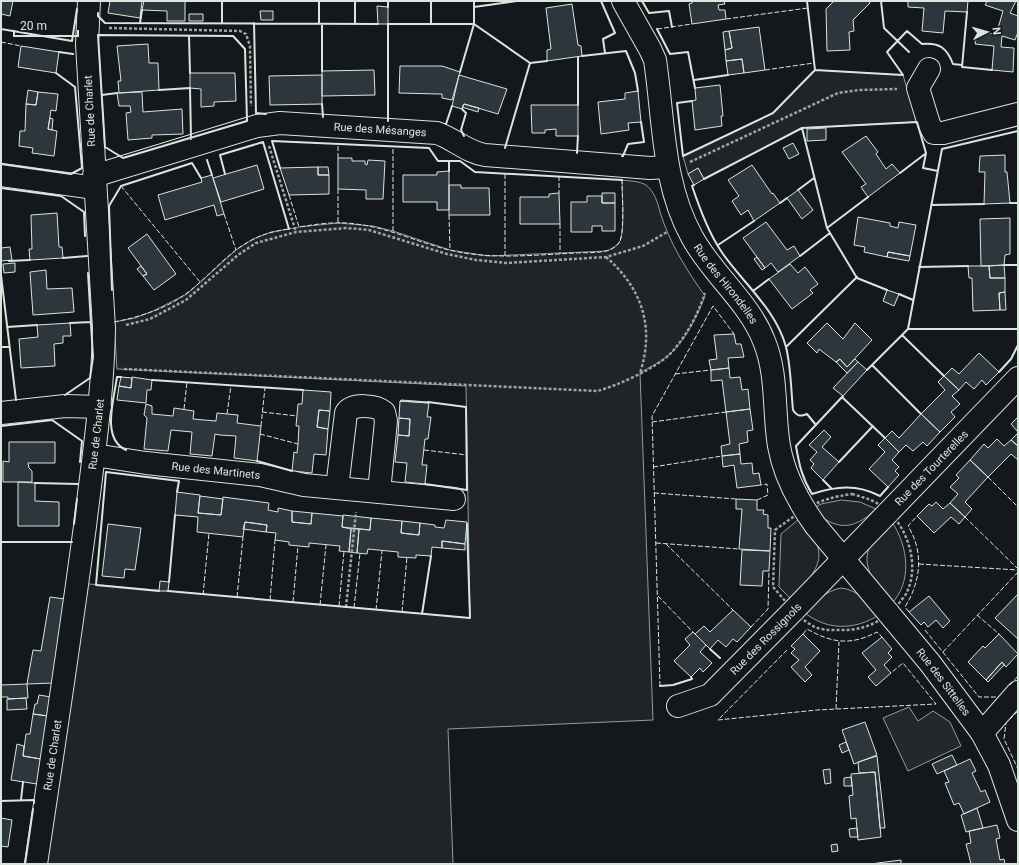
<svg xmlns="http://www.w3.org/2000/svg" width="1019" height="865" font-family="Roboto,sans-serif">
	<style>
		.green { fill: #202428; stroke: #939e99 }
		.parking { fill: #24282b; stroke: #939e99 }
		.building { fill: #2c363c; stroke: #d8e6dc }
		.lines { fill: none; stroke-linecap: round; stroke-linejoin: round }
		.minor-casing { stroke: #d8e6dc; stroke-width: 24 }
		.path { stroke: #9da8a2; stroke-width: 2.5; stroke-dasharray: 3 2; stroke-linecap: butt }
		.minor { stroke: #14181c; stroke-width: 22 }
		.fence { stroke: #d8e6dc; stroke-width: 1; stroke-dasharray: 5 2; stroke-linecap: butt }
		.wall { stroke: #d8e6dc; stroke-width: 2 }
		.labels { text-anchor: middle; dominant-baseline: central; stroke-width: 3; stroke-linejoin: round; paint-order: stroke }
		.street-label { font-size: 11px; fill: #d8e6dc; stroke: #14181c }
	</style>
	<rect width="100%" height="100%" fill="#14181c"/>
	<path class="green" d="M815,70l88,5 14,47 -115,6 -98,51 -6,-11 -10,6 -5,-18 90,-43z
		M622,180c8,1 17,1 24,5 8,6 12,18 14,27 10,32 26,57 45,84 -8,20 -19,44 -36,59 -8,7 -19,12 -29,18l13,347 -205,9 5,135h-417l42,-281 392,35 -4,-232 -349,-17 -3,-47 21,-4 18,-7 34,-17 49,-44 17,-11 18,-7 28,-5 39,-4 35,3 20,5 57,19 38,6 119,-5c5,-3 10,-5 13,-10 5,-12 2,-47 2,-61z
		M841,500l19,2 16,7c-23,22 -40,22 -64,0l9,-5z
		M799,519c5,7 13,15 17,23 11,23 -11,42 -26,56l-11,-11 2,-53z
		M892,522c16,24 21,60 -1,82 -12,-16 -34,-39 -19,-61 5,-8 13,-14 20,-21z
		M841,588c18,2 26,15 38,27 -24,15 -51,16 -74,-2 11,-11 20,-22 36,-25z"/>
	<path class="parking" d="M909,707l9,14 15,-10 17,11 11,24 -53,25 -25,-53z"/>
	<path class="building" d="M1,1h12l-3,15 -9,-2z
		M110,1h32l-2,17 -32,-5z
		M144,1h41v20h-18v-10l-25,-1z
		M692,1h32l1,3 -7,1 1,5h6l1,9 -34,5 -3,-20 3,-1z
		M834,1h35l1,2 -17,17 1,11 -5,1 1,18 -23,1 -1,-42z
		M908,1h60l-1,11 -22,-1 -2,22 -21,-2 2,-23 -16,-1z
		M987,1h29l-6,12 8,3v16l-3,8 -13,-4 -1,11 13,1 -1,24 -21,-2 2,-24 -19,-2 3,-15 18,6 7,-24 -18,-6z
		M572,4l6,41 3,1 1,10 -35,5v-11l4,-1 -5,-41z
		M377,6l11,1v17h-10z
		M260,11h13v9h-12z
		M189,14h14v7h-14z
		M759,27l6,43 -21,3 -2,-14 -16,2 -1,-11 7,-2 -3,-17z
		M729,31l3,17 -7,2 -2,-18z
		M148,44l1,19h9l1,27 -40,3 -1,-12h3l-4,-35z
		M21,46l38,6 -3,21 -38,-6z
		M742,59l2,14 -16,2 -2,-14z
		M400,66h42l18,6 -8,28 -10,-2v-4h-4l-39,-1z
		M374,70l1,25 -53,1v-25z
		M190,73h45l1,28 -22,1v4l-13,1v-18l-11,-1z
		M322,75v29l-52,1 -1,-29z
		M459,75l48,14 -9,25 -34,-10 -2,5 -10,-3z
		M720,85l3,31h-2l1,10 -27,4 -3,-29 4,-1 -1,-12z
		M28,90l10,2 -2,13 -10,-1z
		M638,91l3,31 -13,1 1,7 -28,4 -3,-32 27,-3v-6z
		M38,92l20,2 -2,17 -5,-1 -3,19 9,2 -3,25 -22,-3 1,-5 -14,-2 1,-15h5l1,-27 10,1z
		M142,92l1,20 39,-3 1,25 -31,1v3l-24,2 -2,-27 5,-1 -1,-6h-11l-2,-13z
		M464,104l15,4 -1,4 -16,-5z
		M531,105h47v31h-22v-7l-11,1v3h-13z
		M50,118l3,1 -1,11 -4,-1z
		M826,128v12l-19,1v-12z
		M866,136l12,16 -2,2 10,15 6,-5 8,9 -32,24 -7,-10 5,-3 -24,-32z
		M793,143l6,11 -10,5 -6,-11z
		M1005,155v17h2l3,31 -26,1 1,-32h-6l1,-16z
		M338,158h14v3h13v3l2,1 1,-5 17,1 -2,38h-17v-9l-28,-1z
		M257,165l7,24 -43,13 -8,-24z
		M752,165l20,29 1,-1 7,10 -26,18 -6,-11 -7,5 -9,-14 7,-5 -11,-16z
		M318,167h10l1,8h-11z
		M318,167v8h11v19l-40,1 -9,-27z
		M698,168l6,11 -10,6 -6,-11z
		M449,171v39h-12v-8h-34v-27h34v-3z
		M212,175l12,39 -7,2 -3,-11 -49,15 -7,-25 44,-13 -1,-4z
		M449,185h12v3h28l1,27h-41z
		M798,190l15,20 -11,9 -15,-21z
		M559,193l1,31h-40v-27h29v-3z
		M602,193h13v10h-13z
		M587,196h15v7h13v28h-13v-5h-10v6h-21v-30h16z
		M57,213l2,34h3l1,11 -33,2 -1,-11h3l-1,-34z
		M858,217l32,6v3l8,2 1,-6 17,3 -6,31 -22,-4 -1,5 -23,-5 1,-5 -11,-2z
		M1010,218v36l-5,1 -1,10 -23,1 -1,-47z
		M766,222l21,28 7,-4 6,10 -22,16 -7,-9 -6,5 -22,-30z
		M147,234l29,40 -22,16 -11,-14 4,-2 -19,-26z
		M10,247l2,13 -11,1v-13z
		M888,252l22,4 -1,5 -22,-4z
		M757,257l8,11 -3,2 -8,-11z
		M15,263v9l-11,1 -1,-9z
		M790,264l8,9 7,-6 13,17 -8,6 3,3 -21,16 -23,-30z
		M1004,265l1,13h-15l-1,-12z
		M141,266l6,8 -4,2 -6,-7z
		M968,266h21l1,12h15v14l-6,1 1,17 -27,1 -1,-33h-3z
		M46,270l1,19 25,-1 2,24 -41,3 -3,-43z
		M887,290l12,4 -5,12 -11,-5z
		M1005,292l1,18h-6l-1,-17z
		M70,323l1,13h-8v7l-9,1 1,22 -34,2 -2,-29 19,-2 -1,-12z
		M827,323l16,16 12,-16 17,17 -25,27 -7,-8 -4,3 -17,-13 -2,4 -10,-10z
		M734,334l2,10h5l3,13 -16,1 1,10 -18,2 -2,-10 8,-1 -3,-24z
		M979,353l20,19 -13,13 -4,-5 -8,9 -8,-7 -7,8 -15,-14 8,-8 7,6z
		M840,359l7,8 8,-8 3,3 -11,11 -11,-11z
		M858,362l9,8 -24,26 -10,-8z
		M729,368l1,10 10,-1 2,13 6,-1 2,20 -24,3 -4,-32 -11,1v-11z
		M944,376l15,14 -7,6 8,8 -9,8 4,5 -15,15 -19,-18 24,-24 -7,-8z
		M121,377l11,1 -1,10 -12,-2z
		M132,377l20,3 -1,10h-4l-1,13 -29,-3 2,-14 12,2z
		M303,390l28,2 -1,19 -11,-1 -2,17 11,2 -2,26 -12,-1 -2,19 -20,-2 2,-19 3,1 1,-9 1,-18h-3l2,-22h4z
		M401,400l27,2 1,1 -29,-2z
		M400,401l29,2 -2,14h4l-3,22h-3l-3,26h5l-2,19 -20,-2 2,-19 -12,-1 3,-27 11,1 1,-17 -11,-1z
		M146,404l6,2v8l21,2 1,-8 20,3 -1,8 23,2 1,-8 21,2 -1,8 24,3 -4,35 -23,-3 2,-22 -16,-1 -5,-1 -3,22 -22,-2 2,-22 -21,-2 -3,21 -24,-2 3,-31 -3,-3z
		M750,409l3,21 -6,1 1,11 -9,2 1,10 -18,2 -1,-10 9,-2 -4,-32z
		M319,410l11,1 -2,18 -11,-2z
		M921,414l19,18 -13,14 -4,-4 -10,9 -7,-6 -7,7 -14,-14 7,-7 7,7z
		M1018,417v15l-7,-8z
		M399,418l11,1 -1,17 -11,-1z
		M824,430l7,7 -9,10 17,15 -16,18 -12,-12 3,-4 -4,-4 7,-8 -8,-7z
		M1018,433v13l-7,-6z
		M885,438l14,14 -7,8 7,7 -4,4 4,4 -11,12 -19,-18 16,-17 -7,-7z
		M997,439l7,7 7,-6 7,6v14l-7,-6 -23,23 -18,-17 14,-16 4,4z
		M9,442h46v21h-27l1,5 3,3v11h-29v-21l6,1z
		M740,454l1,10 11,-1 1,11 6,-1 2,12 -24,3 -3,-23 -11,2 -1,-11z
		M970,460l18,17 -23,25 7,7 -7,8 -15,-14 8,-9 -8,-7 9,-9 -3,-3z
		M18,482l17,1v18l24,1v24h-41z
		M177,492l23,3 -2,18 23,2 2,-18 46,6 -1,7 10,2v-4l14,3v11l19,2 1,-11 31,3 -1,11 9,2 -2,23 -10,-1 1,-5 -31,-3v4l-20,-2v-3l-14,-2 1,-7 -10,-1 1,-7 -22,-3 -2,15 -46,-5 1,-15 -23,-2z
		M200,496l23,3 -2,16 -23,-2z
		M736,499l21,1v10h7l-1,4 5,1v13h3l-1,23 -31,-2 3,-40h-6z
		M936,502l7,7 7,-6 15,14 -6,7 -8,-7 -17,16 -17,-17 12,-12 3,2z
		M292,511l20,2 -1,11 -19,-2z
		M343,515l28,3 -1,12 -28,-3z
		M371,518l31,3 -1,12 18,2 1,-12 15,2v2l9,1 2,-8 21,2 -2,22 -23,-3v7l-10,-1 -1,9 -15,-1v3l-18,-1v-5l-30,-3 -1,5 -10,-1 2,-24 11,1z
		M402,521l18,2 -1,12 -18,-2z
		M245,522l22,3 -1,7 -23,-3z
		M108,524l33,4 -6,42 -10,-1 -1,9 -22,-2z
		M351,529h8l-2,24 -8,-1z
		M442,541l23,3v6l-23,-2z
		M742,550l28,1 -1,20h-6l-1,15 -22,-1z
		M160,581l9,1 -1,9h-9z
		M1018,594v45l-23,-21z
		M929,596l21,25 -7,7 -7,-8 -8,7 -4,-5 -3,3 -12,-13z
		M50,597l15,2 -12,84 -26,1 6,-34 8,1z
		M733,610l18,17 -14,15 -4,-3 -7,8 -8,-7 -8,9 -15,-15 9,-8 6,6z
		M693,632l13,13 -6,7 12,11 -9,9 -3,-4 -9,9 -17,-16 16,-16 -5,-6z
		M803,634l17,17 -15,16 7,8 -7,7 -14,-15 8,-7 -8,-7 4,-4 -4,-3z
		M999,634l19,20 -12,13 -4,-5 -16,18 -18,-18 15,-16 2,2z
		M882,637l10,12 -4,4 4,4 -8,8 7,8 -15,13 -8,-9 8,-7 -14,-17z
		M1002,662l2,3 -16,17 -2,-2z
		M27,684l1,14 -20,1v-2h-7v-12z
		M39,695l12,2 -3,19 -15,-2 2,-10h2z
		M26,698l1,11 -20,1v-11z
		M33,714l15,2 -7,43 -18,-3 3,-22h4z
		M865,722l12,33 -23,9 -12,-34z
		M846,742l3,8 -7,3 -3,-8z
		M17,744l7,2 -1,10 18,3 -4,25 -26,-4z
		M952,755l5,10 -20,9 -5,-10z
		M877,756l8,72h-5l-5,-56 -16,1 -1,-11z
		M970,759l6,12 -4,2 9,19 4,-2 5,12 -26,12 -5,-11 -5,2 -9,-22 4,-1 -5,-11z
		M830,769l1,14 -6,1 -2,-14z
		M875,772l6,65 -23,3 -2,-22 -5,1 -2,-23 4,-1 -2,-21z
		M851,777l1,9h-8v-8z
		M977,808l6,20 -17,4 -5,-17z
		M1,818l11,2 -4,27 -7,-1z
		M997,825l3,13 -4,1 4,21 4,-1 1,5h-34l-5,-20 5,-1 -2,-12z
		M857,828l1,9h-8l-1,-8z
		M837,844l1,7 -6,1 -1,-7z
		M901,860v4h-31z"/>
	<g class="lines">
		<defs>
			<g id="minor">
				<path id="s1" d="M623,1l27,48 5,11c9,60 7,123 37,177 20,37 57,65 72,104 14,34 9,69 15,105 5,29 19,55 36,79l115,138 52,70 17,32 19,55"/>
				<path d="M929,69l-11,19 11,36 5,9h9l75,-19"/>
				<path d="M1,175l94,13"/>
				<path id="s2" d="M94,176l163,-50 23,-3 157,10c17,6 30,19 48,22l165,13 18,-1"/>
				<path d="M1,413l64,-7 35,1"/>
				<path id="s3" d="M94,455l52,8 114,12 44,10 150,14"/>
				<path d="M337,488l9,-75c6,-10 30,-8 38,-1l2,9 -7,71"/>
				<path id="s4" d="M678,706l32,-11 84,-85 224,-232"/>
				<path d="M982,733l36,-41"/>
				<path id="s5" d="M36,864c17,-113 34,-225 49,-338 8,-66 18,-132 19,-198l-17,-284 2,-43"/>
			</g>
		</defs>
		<use href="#minor" class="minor-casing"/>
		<path class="path" d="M109,28l131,3 6,3 4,12 1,60
			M269,146l27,86
			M690,162l148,-69 21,-3 38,-1
			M606,257c36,31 49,70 34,116
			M126,325l24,-6 36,-19 52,-45 18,-12 40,-11 51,-4 22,2 78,24 29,6 30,3 100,-6 37,-11 24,-14
			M124,369l473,22c20,-5 59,-23 73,-37 16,-17 28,-39 35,-61
			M852,494c14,4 28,8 38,19 19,19 29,53 17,79 -1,3 -5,7 -7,10 -14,17 -30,26 -52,28 -10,0 -24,1 -33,-3 -17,-8 -30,-27 -42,-40l2,-57c29,-21 41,-31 77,-36z
			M346,607l10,-95"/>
		<use href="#minor" class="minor"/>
		<path class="fence" d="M726,19l82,-11
			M657,29l35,-5
			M1,42l20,4
			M765,70l49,-7
			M338,158v-14
			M505,174v82
			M559,176v17
			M121,186l79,96
			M338,189v34
			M289,195l10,32c18,-3 38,-6 57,-3 33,4 61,18 93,26 42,10 85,5 127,3 12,-1 35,2 43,-10 6,-9 3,-50 3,-63
			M224,214l12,36
			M449,215l1,35
			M560,224v30
			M393,231v-84
			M114,322c25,-5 52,-13 73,-29 23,-17 41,-42 67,-54 11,-6 23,-8 35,-10
			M675,374l36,-4
			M184,409l3,-27
			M262,412l35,4
			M227,414l4,-29
			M652,422l74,-10
			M261,426l4,-39
			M260,434l38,10
			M424,450l43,5
			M653,467l69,-11
			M988,477l30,30
			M654,493l82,6
			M757,500l11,-5 -1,-11 -6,1
			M965,517l53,52
			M656,543l83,6
			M666,544l67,66
			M919,564l99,6
			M203,595l6,-62
			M658,596l35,36
			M237,597l6,-60
			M270,600l5,-60
			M293,602l5,-56
			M320,605l6,-60
			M339,606l5,-55
			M354,608l6,-55
			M376,610l6,-59
			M402,612l5,-55
			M909,612l-4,-5c16,-26 19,-55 3,-81l9,-10
			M977,615l22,19
			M751,627l17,-18 1,-38
			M925,630l54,67h19l3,-3
			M803,634l4,-5c25,14 43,17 70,3l5,5
			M787,650l-69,70 99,-10 119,-6 -33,-41 -12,10
			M943,652l75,-80
			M1010,685l8,-9
			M660,686l-8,-270 61,-110 21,28
			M836,709l3,-67
			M1018,711l-12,12 -2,16 14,30"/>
		<path class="wall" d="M601,1l14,32 -12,6 2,14
			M642,1l7,12 20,-2 3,16
			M807,1l8,69 88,5 -16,-23 20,-21 15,13c17,-2 25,4 31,20l9,1
			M881,1l3,27 25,24
			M388,7v-6
			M474,7l43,-6
			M967,12l-5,55 30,3
			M98,13v3l7,7 273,1
			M140,23l2,-13
			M222,23v-22
			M254,23l2,90 10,1
			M319,24v-23
			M355,24v-23
			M431,24v-23
			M1,29l71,12 5,-32
			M657,29l13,25 18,-2 7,36
			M98,35l135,1 12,13 2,72 -124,37 -18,-11z
			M189,36l1,37
			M59,52l14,2
			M582,56l44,-5 9,22 3,18
			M578,57v48
			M322,71v-47
			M460,72l14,-48v-23
			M694,80l34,-5
			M159,90l31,-2 1,51
			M102,95l15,-2
			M692,101l-15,2 6,53 90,-43 42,-43
			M322,104l1,13
			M462,109l4,4 -5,17 3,6
			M388,121v-97h86l56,39 17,-2
			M446,124l6,-18
			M802,128l25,100 30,50 30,12
			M505,148l25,-85
			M577,153l1,-17
			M622,156h1l5,-12 16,-2 -3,-20
			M207,160l5,15
			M1,164l70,10 11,-6 -7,-81 -19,-14
			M280,168l-8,-27 157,7 9,13h22l15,11 147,8
			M449,171v-10
			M900,173l25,-19
			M225,174l-5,-19 43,-13 26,87
			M704,179l98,-51 115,-6 9,31 -3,15 15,3
			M694,185l-2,1c8,23 17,48 31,68 22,31 53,56 63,93 5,20 5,43 7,63 4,6 7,7 14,4l9,11
			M1,188l60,8 23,16 1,24
			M798,190l16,-12
			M780,203l7,-5
			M1010,203h8
			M931,205l53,-1
			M827,228l41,-31
			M718,245l36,-24
			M800,256l30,-23
			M63,258l24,-2
			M9,261l21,-1
			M1004,265h14
			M919,267l49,-1
			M1,275l15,125
			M112,290l-3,-84 12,-20 71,-23 9,15
			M753,291l16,-12
			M899,294l14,6
			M70,323l21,-1
			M7,327l30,-2
			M908,329h110
			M902,335l42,41
			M1,347h8
			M786,347l71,-70
			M872,365l49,49
			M867,370l41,-41 34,-180 76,-18
			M999,372l12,-13 7,-14
			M121,377h-4c-3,22 -16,62 9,73
			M152,380l151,10
			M65,395l25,-17 3,-21 -5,-84
			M843,396l-47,50c3,18 6,32 16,48 24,-8 45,-10 68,2l8,-9
			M842,397l43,41
			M1,426l51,-6 30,21 -2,21
			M257,461l35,10
			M839,462l34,-36
			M823,480l8,8
			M35,483l43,1
			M425,484l42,6 -1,-83 -38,-5
			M74,524l3,-25
			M1,542h71
			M169,582l6,-67
			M159,591l-63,-6 10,-113 73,9 -2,11
			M168,591l302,27 -3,-94
			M422,614l9,-58
			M710,649l10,9
			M660,686l13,-1 19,-6 -1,-2
			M21,800l2,-18
			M1,801l33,-1v3
			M25,864l8,-55"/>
	</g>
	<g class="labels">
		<g class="street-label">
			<text transform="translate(90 111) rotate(-93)">Rue de Charlet</text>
			<text stroke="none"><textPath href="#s2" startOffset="294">Rue des Mésanges</textPath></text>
			<text stroke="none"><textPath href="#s1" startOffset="307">Rue des Hirondelles</textPath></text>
			<text stroke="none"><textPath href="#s5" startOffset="434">Rue de Charlet</textPath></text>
			<text stroke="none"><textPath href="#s4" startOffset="351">Rue des Tourterelles</textPath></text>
			<text stroke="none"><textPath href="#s3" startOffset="123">Rue des Martinets</textPath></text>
			<text stroke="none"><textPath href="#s4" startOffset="113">Rue des Rossignols</textPath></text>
			<text stroke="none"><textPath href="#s1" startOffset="773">Rue des Sittelles</textPath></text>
			<text stroke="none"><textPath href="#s5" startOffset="110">Rue de Charlet</textPath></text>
		</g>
	</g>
	<rect width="1019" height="865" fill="none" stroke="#d8e6dc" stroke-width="4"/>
	<g transform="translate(987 32) rotate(84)" stroke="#14181c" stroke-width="3" paint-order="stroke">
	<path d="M0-3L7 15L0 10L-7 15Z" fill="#d8e6dc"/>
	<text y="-6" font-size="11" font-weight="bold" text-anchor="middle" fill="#d8e6dc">N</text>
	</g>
	<path d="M14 30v6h64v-6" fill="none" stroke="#d8e6dc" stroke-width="2"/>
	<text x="20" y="30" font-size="12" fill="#d8e6dc" stroke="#14181c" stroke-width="3" paint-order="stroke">20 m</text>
</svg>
